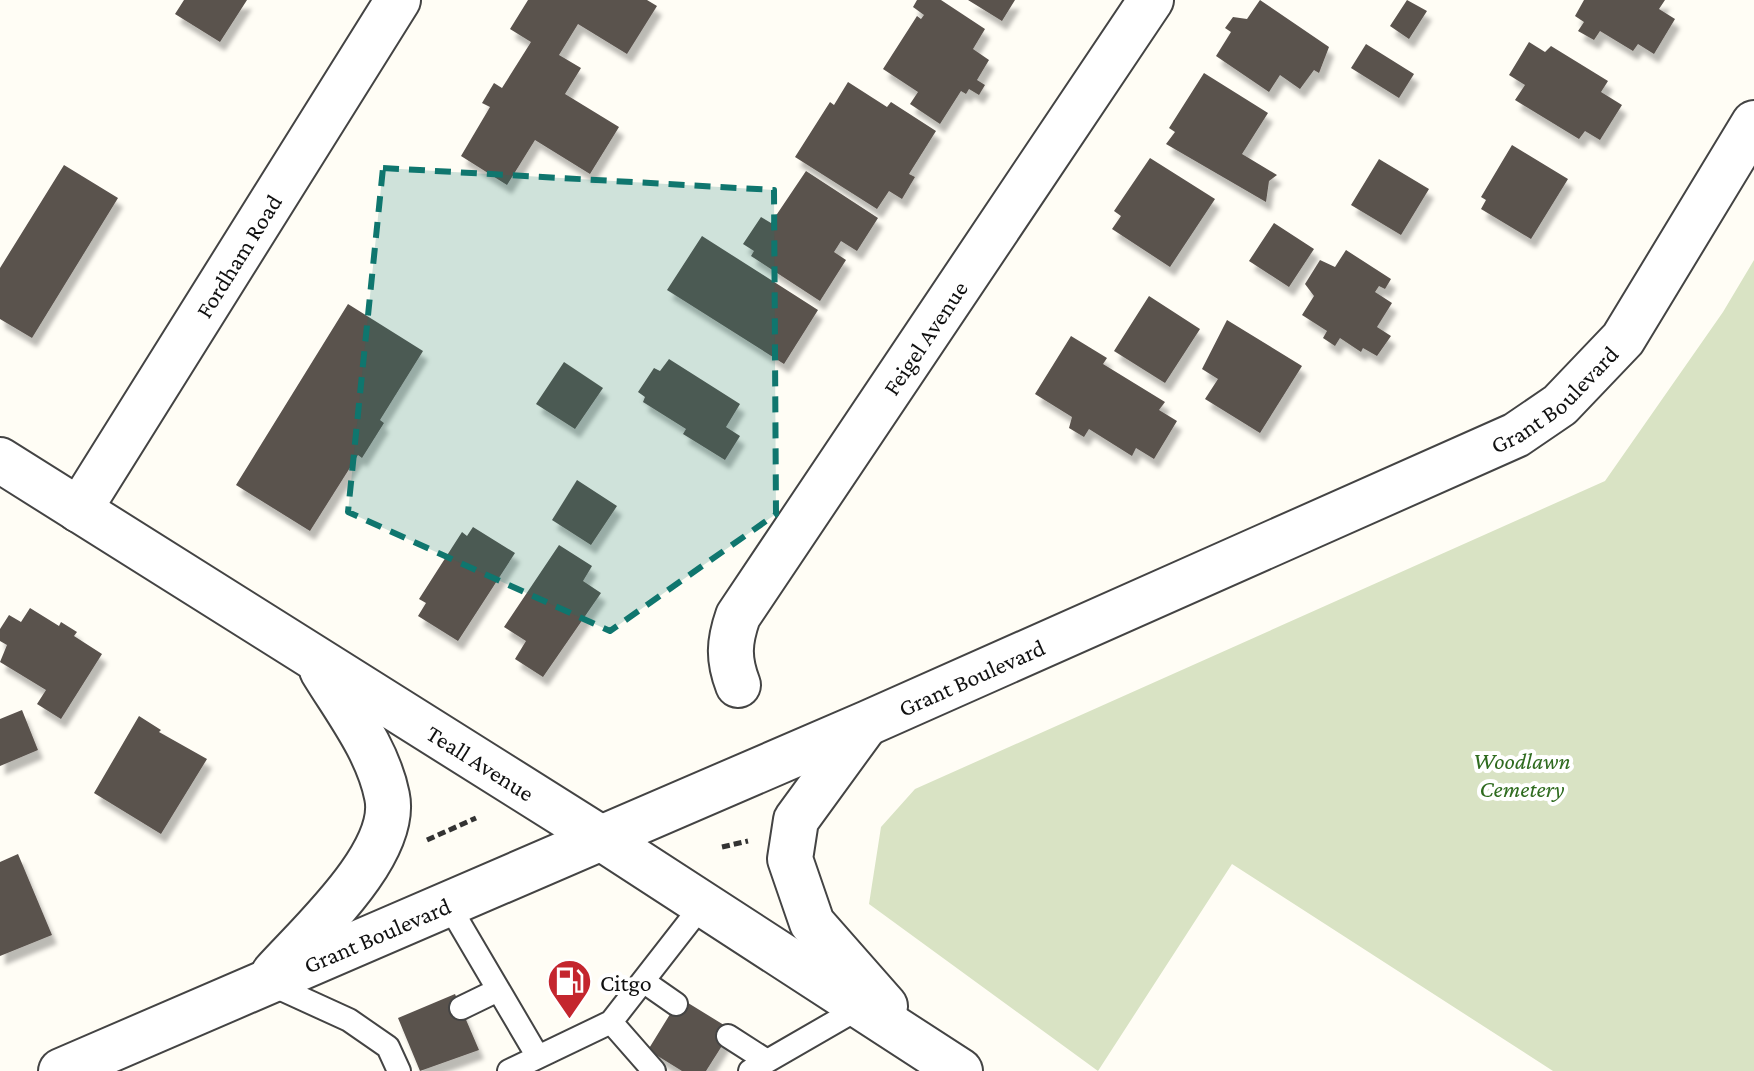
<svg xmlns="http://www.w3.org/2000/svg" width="1754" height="1071" font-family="'Crimson Pro',serif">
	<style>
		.cemetery { fill: #d9e3c4 }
		.building { fill: #5a524d; filter: url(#shadow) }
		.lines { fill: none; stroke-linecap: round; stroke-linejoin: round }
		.service-casing { stroke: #444; stroke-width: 26 }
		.minor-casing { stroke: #444; stroke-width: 48 }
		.tertiary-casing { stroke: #444; stroke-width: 48 }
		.path { stroke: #333; stroke-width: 5; stroke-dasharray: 8 4; stroke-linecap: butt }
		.service { stroke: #fff; stroke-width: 22 }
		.minor { stroke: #fff; stroke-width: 44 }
		.tertiary { stroke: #fff; stroke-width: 44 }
		.marked { fill: #0f766e; fill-opacity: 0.2; stroke: #0f766e; stroke-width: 6; stroke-dasharray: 16 10; stroke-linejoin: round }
		.labels { text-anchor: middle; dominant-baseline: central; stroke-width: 8; stroke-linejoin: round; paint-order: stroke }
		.street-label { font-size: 24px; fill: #111; stroke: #fff }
		.park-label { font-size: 24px; font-style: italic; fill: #2f6b1f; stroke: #fff }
		.poi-label { font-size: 24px; fill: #111; stroke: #fff; text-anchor: start }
	</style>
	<defs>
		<filter id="shadow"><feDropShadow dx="5" dy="9" stdDeviation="2" flood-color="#0004"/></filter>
	</defs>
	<rect width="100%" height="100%" fill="#fffdf5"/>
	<path class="cemetery" d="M1754,260v811h-201l-321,-207 -134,207 -229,-167 12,-77 34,-38 690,-308 118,-169z"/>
	<path class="building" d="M184,0h63l-27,42 -45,-28z
		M528,0h119l10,6 -30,48 -49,-30 -19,31 22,13 -16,26 54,33 -29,47 -55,-34 -28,45 -46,-29 29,-49 -8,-4 12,-20 8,5 29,-46 -21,-13z
		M917,0h24l44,29 -12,20 16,11 -12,20 8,5 -6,10 -10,-6 -3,5 -5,-3 -21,33 -30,-20 8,-12 -35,-23 34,-53 4,3 3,-4 -11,-8z
		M968,0h47l-13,21z
		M1260,0l69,47 -10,26 -5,-3 -14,19 -20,-14 -11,17 -53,-36 15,-24 -6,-4 8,-11 14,2z
		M1407,0l20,11 -18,28 -19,-13z
		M1584,0h81l-6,9 16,10 -21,35 -16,-10 -5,7 -33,-20 -6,9 -16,-9 6,-9 -9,-6z
		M1529,42l16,10 6,-6 57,35 -7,11 21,13 -22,35 -15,-9 -6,8 -64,-39 10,-15 -16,-10z
		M1366,44l48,30 -15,24 -48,-30z
		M1204,73l64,40 -26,41 35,21 -8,6 -3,21 -100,-58 9,-12 -6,-4z
		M848,82l39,25 4,-5 45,29 -27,43 6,3 -13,22 -13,-8 -12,18 -82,-52 35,-55 4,3z
		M1512,145l56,34 -37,60 -50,-30 5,-9 -5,-3z
		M1150,158l65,41 -45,68 -58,-38 9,-13 -7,-5z
		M1379,159l50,30 -28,46 -50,-30z
		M64,165l54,33 -86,140 -32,-19v-51z
		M806,171l72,47 -21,33 -16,-10 -7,11 12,8 -26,41 -69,-45 3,-5 -11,-7 18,-27 10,6z
		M1274,223l40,26 -25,38 -40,-26z
		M702,236l116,74 -34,54 -117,-74z
		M1346,250l45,29 -6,10 -6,-3 -4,6 17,11 -15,24 14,9 -14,20 -14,-8 -2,4 -21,-14 -5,8 -12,-8 4,-7 -25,-16 12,-19 -9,-12 15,-24 15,7z
		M1149,296l51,33 -35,54 -51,-32z
		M348,304l75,47 -43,69 4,3 -22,35 -4,-3 -48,76 -74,-46z
		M1227,320l75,46 -42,67 -55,-34 13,-20 -16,-10z
		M1071,336l36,22 -4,6 62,38 -6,8 18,11 -23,38 -18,-11 -4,8 -43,-27 -5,8 -15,-9 3,-11 -37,-23z
		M669,359l71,45 -14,23 14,9 -15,24 -42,-26 3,-5 -43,-27 2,-5 -7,-5 16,-24 6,3z
		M564,362l39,26 -28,41 -39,-25z
		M577,480l40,26 -26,39 -39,-25z
		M473,527l42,26 -57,88 -40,-25 8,-13 -7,-4 43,-67 5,4z
		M559,545l33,21 -9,15 18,12 -58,84 -28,-18 11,-18 -22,-14z
		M30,608l29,18 2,-4 16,10 -3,4 28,18 -41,65 -24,-15 9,-14 -46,-28 7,-17 -7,-4v-12l9,-14 12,7z
		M22,710l16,40 -38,16v-47z
		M139,716l22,14 -2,2 48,27 -46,75 -67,-41z
		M18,854l34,81 -52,21v-94z
		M455,994l24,56 -59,21 -22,-53z
		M680,998l52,32 -26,41h-24l-34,-21z"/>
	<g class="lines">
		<defs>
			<path id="service" d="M448,904l90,153
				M643,981l33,23
				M268,983l81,37 39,27 11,24
				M461,1008l37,-18
				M611,1022l92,-118
				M728,1036l39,25
				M509,1071l102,-49 43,49
				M750,1071l111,-64"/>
			<g id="minor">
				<path id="s1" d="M79,510l319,-510"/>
				<path id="s2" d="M738,685c-10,-26 -9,-43 0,-69l413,-616"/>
			</g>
			<g id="tertiary">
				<path id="s3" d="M0,460l601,378 359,233"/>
				<path d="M863,728l-67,92 -6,39 22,64 73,83"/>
				<path d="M274,973c36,-40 125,-120 113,-177 -9,-46 -42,-88 -65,-126"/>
				<path id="s4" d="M61,1071l807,-348 648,-288 44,-30 63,-66 131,-216"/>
			</g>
		</defs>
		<use href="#service" class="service-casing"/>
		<use href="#minor" class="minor-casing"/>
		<use href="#tertiary" class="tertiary-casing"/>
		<path class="path" d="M427,840l49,-22
			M722,847l26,-6"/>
		<use href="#service" class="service"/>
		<use href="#minor" class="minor"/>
		<use href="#tertiary" class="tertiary"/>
	</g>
	<path class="marked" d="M383,168l391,22 2,324 -166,117 -262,-119z"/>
	<defs>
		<symbol id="fuel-pin" viewBox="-11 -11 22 30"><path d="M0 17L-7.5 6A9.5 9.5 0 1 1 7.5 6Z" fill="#c4262e" stroke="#fff"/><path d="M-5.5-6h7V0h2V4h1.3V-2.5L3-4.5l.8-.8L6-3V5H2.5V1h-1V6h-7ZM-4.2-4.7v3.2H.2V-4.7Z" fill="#fff"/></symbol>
	</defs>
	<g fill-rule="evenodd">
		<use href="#fuel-pin" x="544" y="956" width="51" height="69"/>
	</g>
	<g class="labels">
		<g class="street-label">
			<text stroke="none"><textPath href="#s1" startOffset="300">Fordham Road</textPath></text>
			<text stroke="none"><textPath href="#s2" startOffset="406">Feigel Avenue</textPath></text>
			<text stroke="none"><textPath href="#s4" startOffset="1640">Grant Boulevard</textPath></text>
			<text stroke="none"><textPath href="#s4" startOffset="992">Grant Boulevard</textPath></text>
			<text stroke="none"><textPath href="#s3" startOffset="568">Teall Avenue</textPath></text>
			<text stroke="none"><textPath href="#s4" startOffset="344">Grant Boulevard</textPath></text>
		</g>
		<g class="park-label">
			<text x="1522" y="760">Woodlawn<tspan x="1522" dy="28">Cemetery</tspan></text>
		</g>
		<g class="poi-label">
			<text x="600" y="982">Citgo</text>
		</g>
	</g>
</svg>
